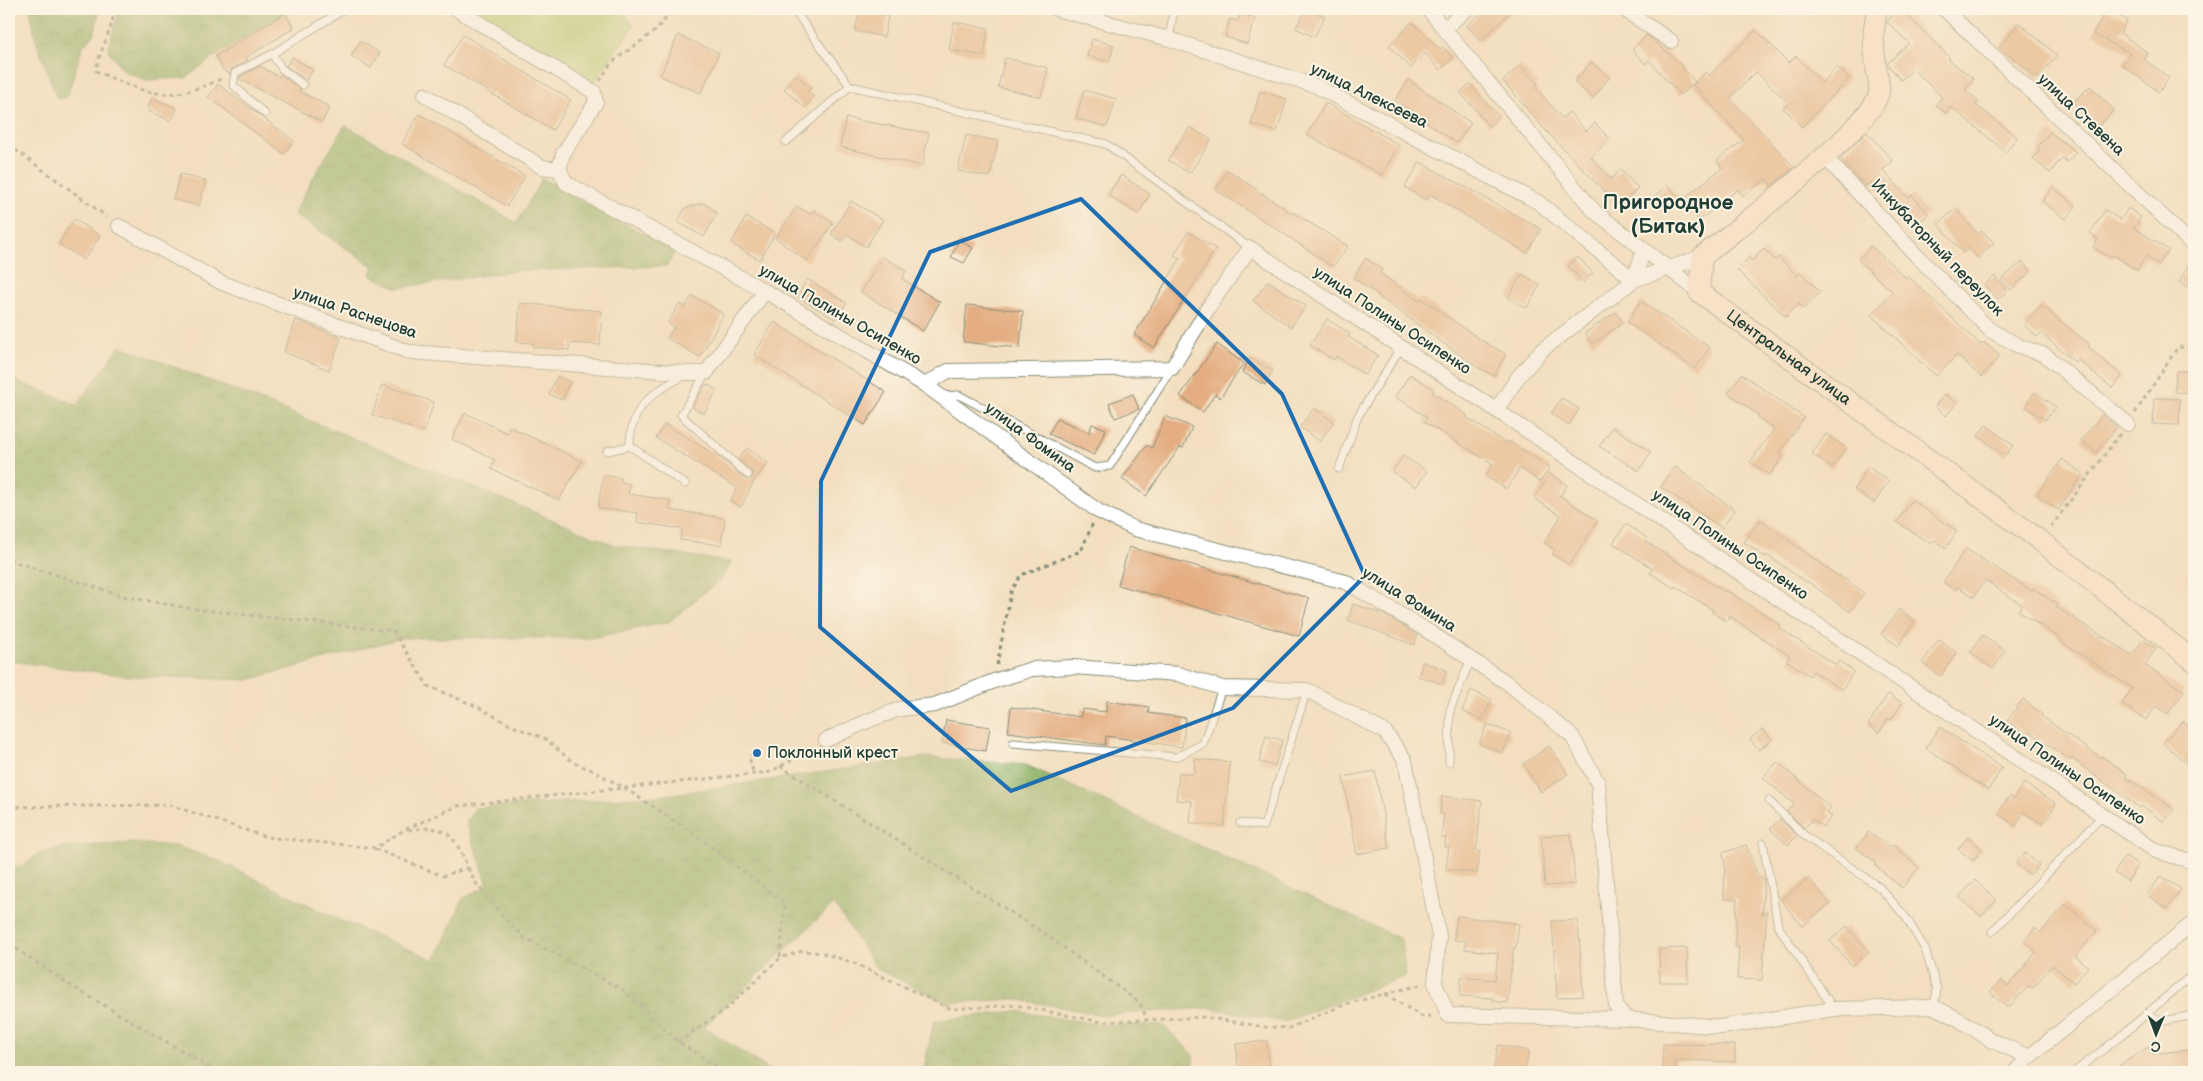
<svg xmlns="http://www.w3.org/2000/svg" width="2203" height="1081" font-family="'Balsamiq Sans',sans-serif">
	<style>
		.green { fill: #afcc73; stroke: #678454 }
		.forest { fill: url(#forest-crowns); stroke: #55764c }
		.building { fill: #e4ae82 }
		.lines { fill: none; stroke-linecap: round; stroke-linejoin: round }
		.lane-casing { stroke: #898e7a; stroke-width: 9 }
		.street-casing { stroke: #898e7a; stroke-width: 16 }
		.secondary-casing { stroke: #898e7a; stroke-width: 22 }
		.path { stroke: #898e7a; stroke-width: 3; stroke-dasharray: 4 4; stroke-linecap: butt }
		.lane { stroke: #fff; stroke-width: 7 }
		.street { stroke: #fff; stroke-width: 14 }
		.secondary { stroke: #fde4d1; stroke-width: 20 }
		.marked { fill: none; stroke: #1f6fb2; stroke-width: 4; stroke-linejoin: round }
		.poi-dot { fill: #1f6fb2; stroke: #fcf5e5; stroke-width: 2 }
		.labels { text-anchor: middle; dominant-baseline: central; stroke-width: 4; stroke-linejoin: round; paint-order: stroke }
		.street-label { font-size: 16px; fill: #1f3d34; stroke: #fcf5e5 }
		.poi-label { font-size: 16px; fill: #1f3d34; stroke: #fcf5e5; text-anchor: start }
		.district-label { font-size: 21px; font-weight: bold; fill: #1f3d34; stroke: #fcf5e5 }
	</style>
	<defs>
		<pattern id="forest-crowns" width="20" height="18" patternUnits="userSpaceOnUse" patternTransform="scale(1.25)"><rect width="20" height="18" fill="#8bb065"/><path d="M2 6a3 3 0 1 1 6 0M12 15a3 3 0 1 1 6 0" fill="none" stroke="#719054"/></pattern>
	</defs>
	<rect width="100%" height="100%" fill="#fcf5e5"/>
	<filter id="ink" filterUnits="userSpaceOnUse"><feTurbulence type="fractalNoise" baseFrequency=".02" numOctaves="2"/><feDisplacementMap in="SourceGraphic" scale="10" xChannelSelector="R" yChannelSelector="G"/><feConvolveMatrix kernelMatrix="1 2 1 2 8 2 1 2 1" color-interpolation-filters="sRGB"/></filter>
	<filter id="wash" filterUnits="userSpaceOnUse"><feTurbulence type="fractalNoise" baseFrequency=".0096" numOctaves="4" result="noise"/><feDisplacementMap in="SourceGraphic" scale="20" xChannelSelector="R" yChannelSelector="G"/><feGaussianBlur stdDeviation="1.12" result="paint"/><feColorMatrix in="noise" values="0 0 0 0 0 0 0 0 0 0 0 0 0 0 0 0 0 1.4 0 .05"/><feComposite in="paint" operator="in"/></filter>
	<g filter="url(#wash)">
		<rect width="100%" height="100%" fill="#f3dfc0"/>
		<path class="green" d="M467,9h154l13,16 -43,61z"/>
		<path class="forest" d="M30,9h70l-6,26 -11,11 -16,51 -10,2 -21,-58z
			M119,9h174l-78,47 -29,22 -40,2 -22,-9 -16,-21z
			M345,125l172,98 25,-45 133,73 -8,15 -152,5 -118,17 -27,-13 4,-8 -80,-53 15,-29z
			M120,346l135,52 360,147 116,17 -9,16 -53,44 -78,16h-189l-154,42 -119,-4 -120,-15v-283l68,27z
			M926,757l100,8 375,174 5,37 -122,46 -74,-14 -107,7 -88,-16 -68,4 -70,-34 -43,-65 -130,123 69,45h-764v-206h14l15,-12 29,-7 65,-4 44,3 41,14 127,62 91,38 28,-61 25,-14 -22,-63 9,-14 192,-13z
			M1016,1011l86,14h61l30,29 1,18h-271l11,-51z"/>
		<g id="blocks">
			<path class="building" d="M1306,9h4l15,7 -11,21 -18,-9z
				M1485,9h29l-33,32 -14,-15z
				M1898,9h3l49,49 -2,1 26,20 -9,11 13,11 -2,4 41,32 -11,15 -55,-45 -5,6 -10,-8 6,-8 -29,-28 -12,11 -13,-15v-2l21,-20 -22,-21z
				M2106,9l21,11 -7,13 28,20 -4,6 25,19 -10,14 -37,-27 8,-12 -37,-19z
				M860,10l28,6 -4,21 -29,-6z
				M285,13l9,15 -49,30 3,2 -16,9 -2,5 -7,-4 -7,-14z
				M1240,14l15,4 -8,26 -22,-7 5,-18 8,2z
				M954,22l34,6 -4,28 -35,-6z
				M1412,22l28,27 3,-2 10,11 -13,12 -15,-17 -14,15 -22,-22z
				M2019,23l38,32 -19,23 -39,-31z
				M1756,30l33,33 7,-7 26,27 15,-16 12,12 -47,48 -19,-19 6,-5 -33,-31 -26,26 64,69 -22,19 -6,-7 -23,17 -5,-7 -39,32 -17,-21 40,-32 -5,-8 27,-20 -51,-55 13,-13 3,4z
				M463,35l108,65 -18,30 -109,-65z
				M678,35l41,18 -18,40 -41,-17z
				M1647,35l30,26 18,21 -15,13 -31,-35 -3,4 -14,-14z
				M1092,39l22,6 -5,17 -22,-6z
				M361,41l19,12 -9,15 -20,-12z
				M292,57l21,13 -7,10 -20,-14z
				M1005,58l43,10 -7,29 -43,-10z
				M1591,62l19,15 -17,21 -19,-16z
				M1520,65l18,19 -3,3 27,31 7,-6 17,19 9,-8 15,16 -19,18 20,22 10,-9 17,18 -19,18 -72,-74 -44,-51z
				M260,66l19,11 1,-3 20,15 -1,2 31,16 -8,15 -83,-43 1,-2z
				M796,75l15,13 -3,4 6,5 -9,11 -21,-19z
				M1409,80l62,43 -14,20 -62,-43z
				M218,84l76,57 -10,13 -76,-57z
				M1470,84l29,33 -10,9 -29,-34z
				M2090,86l24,24 -17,17 -24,-24z
				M1084,90l32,9 -9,28 -31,-9z
				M1260,91l27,8 -10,33 -26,-8z
				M152,98l25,10 -6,13 -24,-11z
				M1326,103l73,42 -17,30 -75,-40z
				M419,114l106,62 -18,30 -105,-62z
				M846,118l83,15 -7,33 -82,-19z
				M1190,127l21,13 -21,33 -22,-13z
				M1867,132l26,29 -10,9 25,28 4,-3 17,19 -15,13 -43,-45 -6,4 -25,-28z
				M2050,132l26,20 -8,10 -6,-4 -12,15 -17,-14 7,-9 -3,-2z
				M966,135l32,6 -8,36 -32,-6z
				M1420,162l121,67 -14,24 -97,-59 -4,6 -21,-13z
				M1228,170l63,43 1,-1 56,34 -15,21 -53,-36 -64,-41z
				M180,174l26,7 -7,25 -26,-7z
				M1121,175l29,19 -12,20 -30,-19z
				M1667,185l14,15 -14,13 -14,-15z
				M2053,187l23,19 -10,13 -24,-18z
				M851,201l32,19 -17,27 -19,-13 -5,7 -11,-7z
				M703,203l14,10 -13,24 -26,-15 7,-14z
				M797,206l13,8 3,-4 20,13 -26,38 -32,-23z
				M2128,208l13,9 -7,11 35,22 -11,15 -12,-9 -9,14 -24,-15 -2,3 -18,-11 5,-8 -8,-6 15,-23 16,10z
				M1955,209l23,25 4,-4 12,13 -16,15 -9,-10 -6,5 -25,-29z
				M746,217l29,16 -15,27 -29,-16z
				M74,219l26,17 -16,24 -25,-16z
				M1188,232l28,17 -62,99 -20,-13 46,-76 -6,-4z
				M959,240l14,8 -9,15 -13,-6z
				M1871,246l35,32 2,-2 73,69 3,-3 16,14 -19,21 -24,-22 -21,21 -65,-61 22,-23 -35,-32z
				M1764,249l11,11 4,-3 18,19 3,-4 20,20 -16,17 -5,-5 -13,13 -49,-47 12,-12 3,3z
				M2194,255v36l-15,-9z
				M883,257l23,14 -4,8 38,23 -17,29 -62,-39z
				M1578,257l15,16 -10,9 -15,-16z
				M1366,258l16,11 -2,4 39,28 2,-3 60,42 25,14 -12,22 -17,-9 -99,-71 1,-1 -26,-17z
				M2022,262l9,9 -20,19 -10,-10z
				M1522,274l18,11 -13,23 -19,-10z
				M1994,276l13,15 -9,8 -14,-14z
				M807,279l40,24 -12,16 -38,-22z
				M1268,281l38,25 -15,21 -38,-26z
				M692,296l32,18 -24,43 -33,-19 7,-11 -6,-4 11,-19 6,4z
				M1641,301l69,47 -15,21 -68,-47z
				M520,303l82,8 -2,34 -31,-2v7l-36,-3v-4l-16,-1z
				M967,305l56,6 -3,37 -57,-6z
				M2041,305l49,40 -2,2 34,29 -10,12 -35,-29 -2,3 -34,-29 -4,4 -13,-12z
				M1616,312l7,11 -31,21 -7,-11z
				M1327,319l23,15 -2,3 30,18 -13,20 -29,-19 -2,4 -24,-15z
				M296,320l45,18 -12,32 -45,-18z
				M774,322l112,70 -21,33 -111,-70z
				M1217,344l27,19 -24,35 -5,-4 -12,18 -23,-16z
				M1250,358l23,13 -8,14 -23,-13z
				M2176,371h18v22l-19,-1z
				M1410,374l24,16 -2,3 35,22 -1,2 40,26 2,-2 42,26 -10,15 -20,-14 -14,21 -21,-13 8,-12 -69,-42 3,-5 -32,-20z
				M1742,374l62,44 -24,34 4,3 -14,20 -20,-13 24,-33 -16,-12 1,-2 -31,-22z
				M557,376l13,6 -8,18 -13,-6z
				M706,384l11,6 -13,24 -12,-7z
				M382,385l52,17 -10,30 -52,-17z
				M2035,392l21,15 -11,13 -20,-14z
				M1133,394l6,15 -24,9 -6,-15z
				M1945,394l12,9 -11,13 -11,-10z
				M1561,398l18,11 -10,16 -18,-11z
				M2154,398l26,1 -1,26 -26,-1z
				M1314,408l20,14 -14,19 -20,-14z
				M465,413l42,20 3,-6 72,34 -23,39 -68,-31 4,-9 -43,-21z
				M2102,415l15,12 -21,26 -15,-13z
				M1165,416l27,11 -9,21 -3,-1 -34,49 -24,-17 25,-34 5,3z
				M1057,418l32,15 3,-9 14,5 -12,26 -45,-21z
				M665,424l58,36 23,20 6,-2 1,-5 -15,-14 9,-11 21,15 -14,18 -13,26 -11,-6 7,-13 -81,-50z
				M1986,425l27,20 -8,11 -27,-20z
				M1613,427l38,25 -12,19 -40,-25z
				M1826,434l20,14 -14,20 -20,-14z
				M1403,456l24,15 -11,16 -24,-15z
				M2062,459l21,15 -25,36 -21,-15z
				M1675,467l60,43 -13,18 -61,-41z
				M1868,467l21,14 -15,22 -20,-14z
				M1550,474l17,11 -7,11 38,25 -29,44 -17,-11 3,-4 -11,-7 17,-27 -27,-18z
				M603,475l18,3v4l9,2 -2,10 42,6 -1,10 56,8 -4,27 -41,-5 2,-11 -45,-7 1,-9 -40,-5z
				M1912,500l45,31 -11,17 -12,-8 -3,4 -34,-22z
				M1760,520l78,56 1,-1 25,18 -14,19 -43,-31 -1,1 -39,-27 -2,2 -21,-15z
				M1626,524l21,14 -2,3 80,51 1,-2 55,35 -2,3 57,37 3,-4 15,10 -12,19 -29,-19 -3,5 -23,-15 3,-5 -61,-40 -3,5 -14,-9 1,-2 -38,-24 -1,2 -24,-15 3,-4 -40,-26z
				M1129,547l180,51 -10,38 -181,-51z
				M1966,549l66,42 1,-3 24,16 -1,3 76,48 11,-15 13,8 -11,17 39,26 -16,23 -13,-8 -9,14 -24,-16 10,-16 -72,-47 1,-2 -43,-28 4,-6 -37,-25 -11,17 -16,-10 -3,3 -12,-8z
				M1353,604l30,10 35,21 -4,10 -66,-25z
				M1899,609l16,12 -17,25 -17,-12z
				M1983,635l22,16 -12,18 -23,-17z
				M1939,640l18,13 -17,23 -18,-13z
				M1423,662l24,8 -5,14 -24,-8z
				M1471,690l21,10 -10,20 -20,-9z
				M1888,694l14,9 -11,17 -3,-1 -9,14 -11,-8z
				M2023,699l19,15 -1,2 60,42 1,-2 25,18 -2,3 49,32 -10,13 -22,-16 -2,2 -69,-50 -1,2 -40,-28 -3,3 -20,-14z
				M1107,701l42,6 -1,6 38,5 -4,29 -76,-11 -1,9 -97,-13 3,-25 70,10 1,-8 24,3z
				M946,720l44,7 -4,24 -44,-8z
				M2183,721l11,9v40l-31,-27z
				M1487,724l24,9 -8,20 -24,-9z
				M1940,727l62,41 -14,22 -62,-42z
				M1763,729l9,11 -13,10 -9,-11z
				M1266,736l16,4 -7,26 -16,-4z
				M1549,746l19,28 -27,18 -18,-28z
				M1195,759l35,3 -6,64 -34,-3 2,-22 -16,-1 3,-27 15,1z
				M1777,762l54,46 -4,5 5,3 -9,11 -10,-8 -9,9 -17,-17 7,-7 -31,-26z
				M1375,771l14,77 -32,6 -14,-77z
				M2024,783l32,21 -13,20 -19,-12 -8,14 -18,-12 12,-18 4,3z
				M1442,796l40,5 -6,50h4l-3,22 -31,-4 3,-22h-4l1,-9h-5l3,-24 -4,-1z
				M1780,819l17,17 -9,9 -18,-16z
				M1869,832l21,16 3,-3 26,23 -17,20 -27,-23 2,-2 -21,-15z
				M1571,834l4,50 -30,2 -4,-50z
				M1968,837l14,12 -9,12 -15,-12z
				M1746,845l12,32 6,1 -2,36 5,-3 -5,69 -25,-1 2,-32h-4l2,-48h-13l1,-37 -3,-9z
				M2025,853l14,12 -9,10 -14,-12z
				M2125,856l13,8 -10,17 -14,-8z
				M2161,876l20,13 -14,20 -20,-14z
				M1809,878l21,26 -28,22 -21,-26z
				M1975,880l22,20 -16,17 -22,-20z
				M2065,904l32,27 -22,25 13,11 -14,16 -22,-18 -19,23 -4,-2 -21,22 -18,-16 11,-12 7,6 28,-34 -12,-11 11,-13 6,5z
				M1457,916l62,8 -3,24 -2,-1 -7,56 -14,-2v-3l-33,-2 1,-19 34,3 3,-27 -33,-4 1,-8 -12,-1z
				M1578,920l5,76 -26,2 -5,-77z
				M1847,926l22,26 -17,14 -22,-25z
				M1687,948l1,34h-28l-1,-33z
				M1267,1041l3,31h-31l-3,-28z
				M1663,1044l72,1v17l-60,-2v12h-13z
				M1498,1045l31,6 -4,21h-32z
				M2148,1047l4,7 42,-5v23h-84z"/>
		</g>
	</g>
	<g filter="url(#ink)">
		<use href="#blocks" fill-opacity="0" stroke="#898e7a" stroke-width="1"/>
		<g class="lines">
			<defs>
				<path id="lane" d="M793,9l57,77 256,58 144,104
					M1169,39l5,-30
					M272,54l10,15 21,16
					M265,114l-32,-29 2,-12 37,-19 73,-45
					M786,142l64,-56
					M706,373l-25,42 67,60
					M684,376c-32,16 -54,31 -54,70l55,38
					M943,396l16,-1 136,73 15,-2 62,-98
					M607,451l23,-5
					M1339,469l19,-53 43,-69
					M1013,743l163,14 27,-13 19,-56
					M1449,762l1,-52 20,-49
					M1769,801l36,35 74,51 26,29 20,33 12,40 -3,18
					M1240,823l24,3 43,-136
					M1763,843l15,83 56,83
					M1992,932l111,-117
					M2147,1014l16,7 31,-6
					M2074,1072l47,-36 73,-63"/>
				<path id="street" d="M456,9l138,83 2,10 -33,52 -4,15
					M1056,9l113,30 147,47 222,116 96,78 10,-30
					M1428,9l166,202 105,81
					M1623,9l48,32
					M1944,9l250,237
					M1445,28l22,-19
					M425,95l117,72 17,2 7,14 199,108 160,94 23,-14 224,-3 38,-63 40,-57 246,162 660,441 38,11
					M1825,157l92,99 73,74 29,16 26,9 83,69
					M119,226l103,57 187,69 279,21h18l59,-82
					M925,385l173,126 37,18 211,53 77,46 86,56 63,52 26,47 18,223 10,13
					M1496,410l23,-34 23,-26 92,-70 68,-23
					M826,740l44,-20 30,-11 35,-4 59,-24 38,-12 40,-2 106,7 44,14 85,2 78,42 20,28 34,176 -4,47 13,32 178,4 95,8 113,-18 100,-2 26,13 31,20 38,17
					M2015,1072l14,-15 165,-135"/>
				<g id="secondary">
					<path id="s1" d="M1878,9c-7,21 -4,42 -1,64 1,6 3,13 2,19 -4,34 -145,138 -177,165l-3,35 339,247 156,122"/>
				</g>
			</defs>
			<use href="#lane" class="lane-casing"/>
			<use href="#street" class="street-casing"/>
			<use href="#secondary" class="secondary-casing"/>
			<path class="path" d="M114,9c-1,21 -15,41 -18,62 53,24 71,33 127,7
				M600,81l11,-18 44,-32 19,-22
				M9,145l98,72
				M2135,413l43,-66 16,1
				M2051,527l69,-93
				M9,560l118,37 67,12 199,22 35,55 50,21 34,19 32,12 30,25 18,7 34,19 67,44 92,70 -5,55
				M997,665l14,-73 10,-17 60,-24 12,-28
				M753,753l-4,4 5,17
				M780,766l265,168 95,69 7,17
				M9,807l161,-2 96,32 109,11 29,-18 53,-24 313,-34 45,-25
				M375,849l68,27 25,-8c-15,-35 -20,-44 -60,-38
				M468,868l7,14 31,38 19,18 100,53 53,51 48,30
				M9,944l59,40 150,88
				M1385,994l35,-9
				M678,1042l48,-33 54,-51 22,-7 21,2 31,10 97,46 64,-4 87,17 102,-5 61,10 24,1 57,-24 39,-10 38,23 9,-1"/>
			<use href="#lane" class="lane"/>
			<use href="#street" class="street"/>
			<use href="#secondary" class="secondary"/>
		</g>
	</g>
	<path d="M0 0H2203V1081H0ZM1081,199l201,195 83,182 -132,132 -222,83 -191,-164 1,-146 109,-229z" fill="#f3dfc0" fill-opacity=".55" fill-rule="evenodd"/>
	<path class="marked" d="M1081,199l201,195 83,182 -132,132 -222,83 -191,-164 1,-146 109,-229z"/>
	<circle class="poi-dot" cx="757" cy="753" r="5"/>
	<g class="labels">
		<g class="street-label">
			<text transform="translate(1369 96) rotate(26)">улица Алексеева</text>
			<text transform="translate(2081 115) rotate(43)">улица Стевена</text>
			<text transform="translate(1937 248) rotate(46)">Инкубаторный переулок</text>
			<text transform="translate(355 313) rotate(19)">улица Раснецова</text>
			<text transform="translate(840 315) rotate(30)">улица Полины Осипенко</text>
			<text transform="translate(1392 321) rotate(33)">улица Полины Осипенко</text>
			<text stroke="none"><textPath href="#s1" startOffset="474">Центральная улица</textPath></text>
			<text transform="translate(1030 438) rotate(36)">улица Фомина</text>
			<text transform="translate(1730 545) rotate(34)">улица Полины Осипенко</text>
			<text transform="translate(1409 600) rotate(32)">улица Фомина</text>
			<text transform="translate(2067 770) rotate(34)">улица Полины Осипенко</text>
		</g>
		<g class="poi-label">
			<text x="767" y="753">Поклонный крест</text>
		</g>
		<g class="district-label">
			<text x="1668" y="202">Пригородное<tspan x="1668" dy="24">(Битак)</tspan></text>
		</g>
	</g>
	<rect width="2203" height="1081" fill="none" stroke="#fcf5e5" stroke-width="30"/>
	<g transform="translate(2156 1034) rotate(181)" stroke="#fcf5e5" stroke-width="4" paint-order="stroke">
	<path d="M0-4L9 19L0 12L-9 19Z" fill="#1f3d34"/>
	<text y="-8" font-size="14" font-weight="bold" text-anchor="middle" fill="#1f3d34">С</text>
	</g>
</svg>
